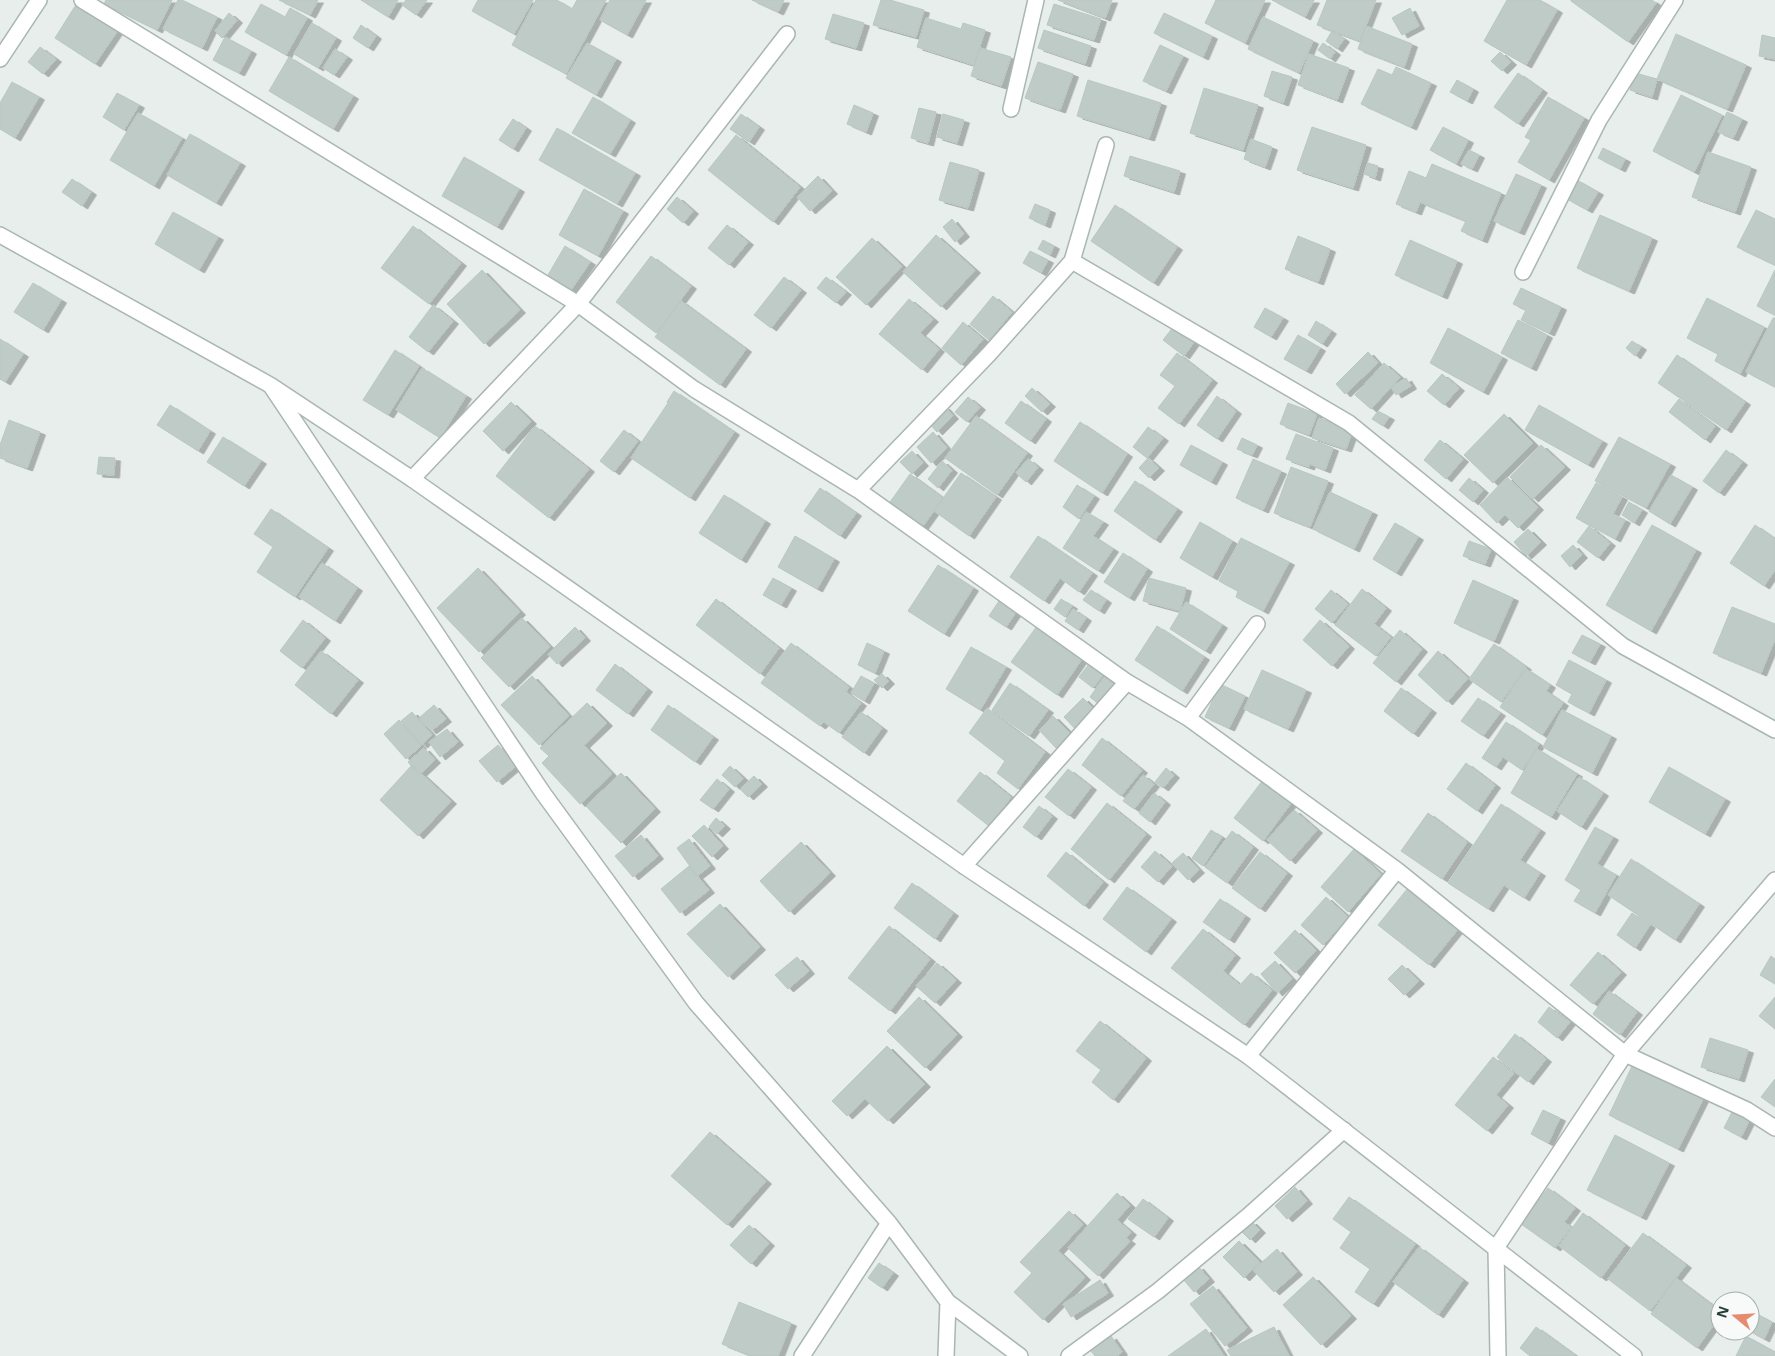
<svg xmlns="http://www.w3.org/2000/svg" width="1775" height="1356" font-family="'Open Sans',sans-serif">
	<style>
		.building { fill: #bfcbc7; stroke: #b9c7c1; filter: url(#shadow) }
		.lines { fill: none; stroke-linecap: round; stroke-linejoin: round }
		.minor-casing { stroke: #aab6b2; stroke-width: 18 }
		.tertiary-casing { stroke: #aab6b2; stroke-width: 18 }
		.minor { stroke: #fff; stroke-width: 15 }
		.tertiary { stroke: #fff; stroke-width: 15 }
	</style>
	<defs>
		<filter id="shadow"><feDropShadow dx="5.5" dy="3" stdDeviation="0" flood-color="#0004"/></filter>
	</defs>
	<rect width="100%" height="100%" fill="#e7eeeb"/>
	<path class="building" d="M106,0h66l-15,30 -53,-26z
		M178,0h4l35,17 -15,31 -39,-19z
		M279,0h39l-8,15z
		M361,0h37l-10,17z
		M406,0h21l-11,15 -14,-10z
		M478,0h55l-19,34 -42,-23z
		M536,0h21l15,9 5,-9h29l-40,74 -54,-29z
		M610,0h36l-19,35 -27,-15z
		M752,0h32l-6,12z
		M881,0h9l34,10 -8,27 -43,-12z
		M1058,0h54l-7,18z
		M1216,0h49l-20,43 -40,-20z
		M1272,0h42l-9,17z
		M1327,0h49l-16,41 -43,-16z
		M1507,0h33l17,10 -31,55 -42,-24z
		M1571,0h81l4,3 -28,39 -57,-41z
		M77,3l41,27 -23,34 -40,-26z
		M261,4l24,13 5,-9 17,10 -21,37 -41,-23z
		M1054,4l47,15 -7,21 -47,-15z
		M1410,8l9,18 -17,9 -10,-17z
		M229,13l8,7 -15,18 -7,-7z
		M1164,13l48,23 -9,21 -49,-24z
		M833,14l31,9 -8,25 -31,-9z
		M1263,17l50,24 -14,32 -51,-24z
		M926,18l35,11 2,-6 22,7 -11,35 -57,-18z
		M312,23l24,15 -18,30 -24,-14z
		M361,25l15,11 -8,12 -15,-10z
		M1366,26l46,18 -8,23 -46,-18z
		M1044,30l47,16 -6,18 -47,-16z
		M1332,31l12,8 -7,10 -11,-8z
		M1676,34l70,31 -19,44 -70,-30z
		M1762,35l13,3v21l-16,-3z
		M225,37l26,14 -12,22 -26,-13z
		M587,43l29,16 -20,36 -30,-17z
		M1323,43l12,9 -5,7 -12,-9z
		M1160,45l23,11 -17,35 -23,-10z
		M40,47l16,12 -13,15 -15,-12z
		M980,48l31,9 -10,29 -30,-10z
		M335,49l12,8 -13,18 -11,-7z
		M1500,52l11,10 -9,9 -11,-10z
		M1309,54l40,14 -12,32 -39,-15z
		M289,57l64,39 -20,33 -64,-38z
		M1038,62l35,12 -13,36 -35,-12z
		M1396,67l35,16 -20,44 -50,-23 17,-35 14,6z
		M1272,71l20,6 -9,26 -19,-7z
		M1518,73l24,17 -24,34 -24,-17z
		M1635,73l22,6 -5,18 -22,-7z
		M1088,80l73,23 -12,35 -72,-22z
		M1457,80l16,9 -6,12 -17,-9z
		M12,82l27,15 -24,41 -15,-9v-26z
		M1204,88l54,17 -15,45 -53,-17z
		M117,93l22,12 -15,25 -21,-13z
		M1681,95l41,20 -28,57 -41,-21z
		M593,97l37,23 -20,34 -38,-21z
		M1548,97l36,21 -35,62 -31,-18 13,-22 -6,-3z
		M854,105l19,8 -7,19 -19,-8z
		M919,108l17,4 -8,31 -17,-5z
		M1727,112l15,7 -9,19 -15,-6z
		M138,113l44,25 -28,48 -44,-26z
		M741,114l18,13 -10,15 -19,-13z
		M943,114l21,6 -7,23 -20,-6z
		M513,119l13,9 -13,21 -14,-9z
		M1312,127l54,18 -13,43 -56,-18z
		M1443,127l25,13 -12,24 -26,-14z
		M557,128l78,45 -18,31 -78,-44z
		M190,134l50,29 -24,40 -49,-28z
		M736,135l64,52 -27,35 -65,-52z
		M1251,139l21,8 -7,20 -21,-8z
		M1603,148l22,11 -5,10 -22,-11z
		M1469,150l10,5 -7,14 -11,-5z
		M1708,152l43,15 -16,45 -43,-15z
		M1130,156l50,15 -6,21 -50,-16z
		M464,157l55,32 -22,38 -55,-31z
		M950,162l29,8 -11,38 -29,-8z
		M1368,163l10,3 -3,12 -11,-4z
		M1432,164l69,29 -19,47 -21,-9 5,-10 -46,-19 -4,10 -20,-8 13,-33 17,7z
		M1516,174l25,11 -22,47 -25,-11z
		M818,176l14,15 -22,20 -13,-14z
		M72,179l19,13 -9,14 -20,-14z
		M1577,180l21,12 -11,18 -20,-11z
		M584,189l39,22 -25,45 -39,-21z
		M677,197l16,14 -10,12 -16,-14z
		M1035,204l15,6 -5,15 -16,-7z
		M1115,205l62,42 -24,36 -62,-42z
		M1756,210l19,9v46l-38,-18z
		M173,212l45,25 -19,33 -44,-26z
		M1600,215l52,23 -23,53 -52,-23z
		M952,219l12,15 -9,8 -12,-15z
		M727,225l21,17 -19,23 -21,-17z
		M413,226l48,37 -32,41 -48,-36z
		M936,235l39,35 -34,37 -38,-35z
		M1298,236l32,13 -12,33 -33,-13z
		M872,238l30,28 -36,39 -30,-28z
		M1043,240l11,6 -4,9 -12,-6z
		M1410,240l47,21 -15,35 -47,-21z
		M565,246l25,16 -19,28 -23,-15z
		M1030,251l18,9 -7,13 -18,-10z
		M651,256l40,30 -35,47 -40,-31z
		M482,270l38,40 -36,34 -37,-40z
		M1775,270v45l-18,-9z
		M784,277l17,13 -30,38 -17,-13z
		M826,277l20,15 -10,11 -19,-15z
		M33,283l28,17 -18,30 -29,-18z
		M1521,288l40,19 -12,26 -28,-13 5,-10 -13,-6z
		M993,296l19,16 -23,28 -19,-16z
		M1707,298l57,29 -24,47 -25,-13 3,-7 -31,-16z
		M909,299l24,20 -13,14 19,16 -17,21 -43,-36z
		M681,301l65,48 -26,36 -65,-48z
		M433,305l20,16 -25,31 -19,-15z
		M1265,308l18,10 -12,19 -17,-10z
		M1773,318h2v69l-29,-15z
		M1518,320l29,15 -16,33 -30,-15z
		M1316,321l15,10 -9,13 -14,-9z
		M963,322l20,17 -22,26 -19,-17z
		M1174,326l20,16 -10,14 -21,-16z
		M1448,328l54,29 -19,35 -53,-29z
		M1298,335l22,13 -14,23 -22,-12z
		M0,339l23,15 -18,28 -5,-3z
		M1632,341l9,6 -6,9 -9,-8z
		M395,350l24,16 -31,49 -25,-15z
		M1368,352l10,11 -33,31 -9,-10z
		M1177,353l35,27 -33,44 -21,-16 17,-22 -15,-11z
		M1677,355l68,47 -19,28 -68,-47z
		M1384,363l16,14 -29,32 -16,-14z
		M422,368l44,28 -26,42 -44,-28z
		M1442,374l17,14 -15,17 -17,-14z
		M1406,378l5,8 -15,9 -5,-8z
		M1032,388l18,16 -8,8 -17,-16z
		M674,391l60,41 -44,66 -59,-40 37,-55 -1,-1z
		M1217,396l19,15 -19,28 -20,-14z
		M968,397l12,10 -13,15 -12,-10z
		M1679,399l36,27 -10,14 -36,-28z
		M1021,401l25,18 -16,22 -25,-18z
		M511,402l20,19 -28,30 -20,-20z
		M1288,403l29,11 -8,21 -29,-11z
		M170,405l40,26 -12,20 -41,-26z
		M1539,405l63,36 -14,24 -63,-35z
		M944,406l9,10 -16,16 -9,-10z
		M1378,411l11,6 -6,9 -11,-7z
		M1504,414l29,29 -40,40 -29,-28z
		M976,416l51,37 -30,42 -52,-37z
		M1319,418l34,12 -7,19 -34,-11z
		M9,420l31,12 -13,36 -27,-10v-13z
		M1080,422l47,32 -25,39 -48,-32z
		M535,426l54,43 -40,49 -53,-42z
		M1148,427l15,11 -16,20 -14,-11z
		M624,430l14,11 -24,31 -14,-11z
		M933,432l14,16 -16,15 -14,-16z
		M1296,434l37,14 -8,22 -15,-6 -1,3 -23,-8z
		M223,437l38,24 -17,25 -37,-24z
		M1619,437l51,27 -24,44 -51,-27z
		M1242,438l15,7 -5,10 -15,-6z
		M1440,440l23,19 -17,20 -22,-19z
		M1191,445l31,17 -11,20 -31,-17z
		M1541,445l24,22 -32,32 -23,-22z
		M1726,450l16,12 -23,31 -16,-12z
		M912,451l11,12 -11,11 -12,-12z
		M99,457l16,1 -1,17 -17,-1z
		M1148,458l11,10 -10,10 -10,-10z
		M1028,459l10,8 -12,15 -10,-9z
		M1253,459l28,12 -18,39 -27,-12z
		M942,461l10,9 -14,18 -10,-9z
		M1291,467l37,14 -18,46 -36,-14z
		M961,473l35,24 -27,39 -35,-25z
		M910,474l33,24 -22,31 -33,-24z
		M1671,475l21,12 -22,37 -21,-13z
		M1507,477l31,30 -20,21 -13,-13 -8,8 -17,-18z
		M1469,478l14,12 -10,12 -14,-12z
		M1135,481l42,28 -22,31 -41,-29z
		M1596,483l26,14 -9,17 12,6 -10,19 -39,-21z
		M1077,485l17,11 -15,23 -16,-12z
		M820,488l36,25 -16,23 -36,-25z
		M1330,492l42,20 -18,37 -41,-20z
		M724,495l41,26 -24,39 -42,-27z
		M1629,502l13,8 -8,13 -12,-8z
		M271,509l57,39 -33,49 -38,-25 16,-25 -19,-13z
		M1086,512l17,10 -10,14 20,13 -15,22 -35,-23z
		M1200,522l32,19 -20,36 -32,-19z
		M1395,523l23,14 -22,36 -23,-14z
		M1652,525l44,25 -45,81 -45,-26z
		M1755,525l20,14v31l-11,16 -34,-23z
		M1589,526l21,17 -12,15 -21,-16z
		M1528,529l13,13 -15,14 -12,-14z
		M795,536l39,23 -17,30 -39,-22z
		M1038,536l54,37 -13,19 -19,-14 -16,23 -34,-24z
		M1241,538l48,24 -26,49 -27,-14 2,-6 -19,-10z
		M1469,541l22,8 -6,15 -22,-8z
		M1573,545l9,10 -12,12 -9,-11z
		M1123,553l24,16 -18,29 -25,-16z
		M322,563l35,25 -22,33 -36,-24z
		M938,565l35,23 -29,46 -36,-23z
		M478,568l42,44 -41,40 -42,-44z
		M773,578l18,10 -10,17 -18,-10z
		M1149,578l37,10 -6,23 -37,-10z
		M1473,580l40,18 -19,43 -40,-18z
		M1362,589l24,19 -12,16 17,13 -15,19 -41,-31z
		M1091,590l15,10 -7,11 -16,-11z
		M1331,590l17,14 -16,19 -17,-14z
		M716,599l63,49 -19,26 -64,-49z
		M1061,599l11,7 -7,11 -11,-8z
		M999,601l17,11 -10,15 -17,-11z
		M1186,602l36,23 -17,26 -35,-22z
		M1732,607l43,17v15l-14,34 -48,-20z
		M1073,609l13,9 -8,12 -13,-9z
		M522,618l28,29 -41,40 -28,-29z
		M303,620l22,18 -23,30 -22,-17z
		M1320,620l29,26 -17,20 -29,-26z
		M1037,626l45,33 -25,36 -46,-33z
		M1157,626l47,31 -22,34 -47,-31z
		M575,627l10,11 -28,26 -9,-10z
		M1400,630l22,19 -26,33 -23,-19z
		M1582,635l18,9 -10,18 -18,-9z
		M791,643l58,44 -3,5 15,11 -22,30 -15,-11 -4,4 -59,-43z
		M867,643l17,8 -9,22 -17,-8z
		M1494,644l32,23 -25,35 -32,-23z
		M971,647l35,20 -26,43 -34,-21z
		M321,651l37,29 -27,34 -36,-29z
		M1438,651l30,27 -21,24 -29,-27z
		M1569,660l37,20 -17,33 -21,-11 4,-8 -16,-9z
		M615,664l32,25 -19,25 -32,-24z
		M1089,664l14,11 -10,13 -14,-11z
		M1526,669l24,16 -4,6 17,12 -21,32 -42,-28z
		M1262,670l44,20 -18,39 -44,-20z
		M882,674l7,7 -7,7 -8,-8z
		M532,676l37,40 -30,29 -38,-40z
		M861,676l13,7 -10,18 -13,-8z
		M1104,677l12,9 -15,20 -11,-9z
		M1010,683l38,27 -19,26 -37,-26z
		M1220,684l25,12 -16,32 -24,-11z
		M1401,688l30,22 -18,24 -29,-23z
		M1083,698l15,15 -20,19 -14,-15z
		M1478,698l22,15 -17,23 -22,-15z
		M587,703l20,20 -23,22 28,29 -32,30 -38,-41 7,-7 -9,-8z
		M434,705l12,14 -15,12 -12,-13z
		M668,705l45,32 -18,25 -44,-32z
		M987,708l58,44 -27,37 -21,-16 8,-12 -36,-28z
		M1562,710l49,26 -19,37 -49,-26z
		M412,712l20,23 -10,10 -21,-24z
		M861,712l21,16 -18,25 -22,-16z
		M1053,716l17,17 -14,15 -17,-18z
		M399,720l22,26 -15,13 -22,-25z
		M1506,722l33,22 -17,26 -19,-13 -7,10 -14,-9z
		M447,729l11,13 -18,15 -11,-15z
		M1102,738l40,32 -21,26 -39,-31z
		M498,745l18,21 -19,16 -18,-21z
		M424,748l11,12 -16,15 -11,-13z
		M1537,749l40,25 -26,43 -40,-24z
		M1466,763l29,22 -18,26 -30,-22z
		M412,765l39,36 -33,35 -38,-36z
		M730,766l13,12 -8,9 -13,-12z
		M1669,767l56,32 -20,35 -56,-32z
		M1166,768l8,7 -11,13 -8,-6z
		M1068,769l23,18 -22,29 -24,-19z
		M980,772l31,25 -22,29 -32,-25z
		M621,773l34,36 -34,34 -35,-37z
		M1143,775l11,9 -20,25 -11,-8z
		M754,776l8,8 -14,13 -8,-8z
		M1579,777l24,16 -22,34 -24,-16z
		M717,779l12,10 -16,20 -13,-9z
		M1263,780l29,22 -29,39 -29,-23z
		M1154,793l11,9 -15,20 -11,-9z
		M1107,803l39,31 -37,46 -38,-31z
		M1501,804l39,26 -20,30 20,13 -16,25 -20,-13 -16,24 -40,-26z
		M1039,806l13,10 -16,21 -13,-10z
		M1294,810l23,20 -27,31 -23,-21z
		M1428,813l39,29 -25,37 -41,-28z
		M716,818l9,8 -8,8 -8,-7z
		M704,825l19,21 -11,11 -20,-21z
		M1595,827l18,10 -16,27 19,11 -21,38 -21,-12 7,-11 -16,-10z
		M1211,830l11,7 -19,29 -11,-8z
		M1232,831l21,16 -26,36 -22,-16z
		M641,835l17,21 -25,21 -18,-21z
		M689,839l21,27 -13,10 -20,-28z
		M801,842l29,31 -41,39 -29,-31z
		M1354,849l27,25 -33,38 -27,-25z
		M1155,851l17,15 -14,16 -17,-15z
		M1066,852l37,30 -19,24 -37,-30z
		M1260,852l27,21 -27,36 -28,-21z
		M1183,853l16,17 -11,10 -16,-17z
		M1631,859l68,45 -24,36 -67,-45z
		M689,866l20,24 -29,23 -19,-24z
		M912,883l41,30 -18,26 -41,-31z
		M1127,887l44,32 -25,33 -43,-33z
		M1408,888l51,40 -30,37 -51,-40z
		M1326,897l22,20 -25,28 -22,-20z
		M1220,899l25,17 -16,24 -26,-18z
		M720,904l40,43 -32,30 -41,-43z
		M1632,913l18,12 -15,23 -18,-13z
		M889,926l41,33 -40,52 -42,-33z
		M1203,929l32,26 -12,16 17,14 11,-12 21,17 -28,35 -73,-57z
		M1295,930l21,20 -21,23 -21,-20z
		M1598,952l23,20 -28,32 -23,-19z
		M1771,956l4,3v25l-15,-9z
		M797,957l12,14 -21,18 -13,-14z
		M1275,961l17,18 -15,14 -16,-19z
		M937,963l19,17 -21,23 -19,-17z
		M1402,965l17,16 -15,14 -16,-16z
		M1609,991l28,21 -17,23 -27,-21z
		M919,997l38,37 -32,34 -38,-37z
		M1775,997v32l-16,-13z
		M1549,1007l21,15 -13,16 -19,-16z
		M1100,1021l46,37 -33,42 -21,-18 9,-12 -25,-19z
		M1515,1034l31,25 -18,23 -31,-25z
		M1710,1038l38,12 -9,29 -38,-12z
		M887,1046l38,38 -37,37 -23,-22 -18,17 -15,-15z
		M1493,1057l21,16 -18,22 12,10 -21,26 -32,-26z
		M1634,1062l70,35 -26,52 -69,-34z
		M1775,1079v28l-14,-10z
		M1543,1110l17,8 -12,25 -17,-9z
		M1733,1110l17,9 -9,18 -17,-9z
		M710,1132l56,49 -39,44 -56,-49z
		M1615,1135l54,28 -28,54 -54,-27z
		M1295,1187l12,14 -20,18 -12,-13z
		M1548,1188l27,20 -11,14 7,5 -16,21 -34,-24z
		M1117,1193l13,12 -13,15 14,12 -5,6 4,3 -32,35 -30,-28z
		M1349,1197l66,47 -42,60 -18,-12 15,-23 -30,-21 11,-16 -18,-13z
		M1143,1199l25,19 -14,19 -26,-18z
		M1069,1211l14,13 -25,27 27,26 -42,43 -29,-28 18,-19 -12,-11z
		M1583,1213l42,32 -24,33 -42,-32z
		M1251,1221l9,9 -10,10 -9,-9z
		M749,1225l20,18 -18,21 -21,-19z
		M1643,1233l43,32 -36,46 -42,-32z
		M1239,1241l21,21 -16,16 -21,-21z
		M1419,1247l44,33 -25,35 -45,-33z
		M1277,1249l20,23 -23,20 -21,-22z
		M879,1263l14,10 -11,15 -14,-10z
		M1198,1266l11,13 -15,13 -11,-13z
		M1313,1277l38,39 -30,29 -38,-40z
		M1676,1278l44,33v5l-23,32 -46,-34z
		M1100,1280l8,13 -37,24 -8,-13z
		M1213,1286l34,42 -22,18 -35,-42z
		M739,1302l52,21 -13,33h-26l-30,-12z
		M1759,1315l13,7 -8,17 -13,-7z
		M1274,1327l15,29h-58l-4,-6z
		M1536,1327l40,29h-46l-10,-8z
		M1206,1329l18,27h-56z
		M1111,1336l11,16 -5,4h-22l-4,-5z
		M1746,1336l29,16v4h-39z"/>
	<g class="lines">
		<defs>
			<path id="minor" d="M82,0l496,304 116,85 164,101 269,192 61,36 209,152 228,184 122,56 28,18
				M0,59l39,-59
				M1011,109l25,-109
				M1072,261l277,162 274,223 152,84
				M1523,272l76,-152 76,-120
				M271,386l272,407 153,210 193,220 59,79 72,54
				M412,479l166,-175 209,-270
				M858,490l131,-136 83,-93 34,-116
				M1188,718l69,-94
				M964,866l163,-184
				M1248,1056l149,-186
				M802,1356l87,-133
				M946,1356l2,-54
				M1069,1356l89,-65 90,-75 96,-86
				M1498,1356l-2,-108 129,-194 150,-174"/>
			<path id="tertiary" d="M0,235l270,150 142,94 552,387 284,190 386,300"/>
		</defs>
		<use href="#minor" class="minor-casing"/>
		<use href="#tertiary" class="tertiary-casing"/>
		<use href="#minor" class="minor"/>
		<use href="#tertiary" class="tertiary"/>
	</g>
	<g transform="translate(1735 1316) rotate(288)"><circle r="24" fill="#f7faf9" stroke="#a4afac"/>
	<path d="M0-4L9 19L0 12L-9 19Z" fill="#e58b6e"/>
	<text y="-8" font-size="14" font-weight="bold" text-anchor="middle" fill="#273e38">N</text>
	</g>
</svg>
